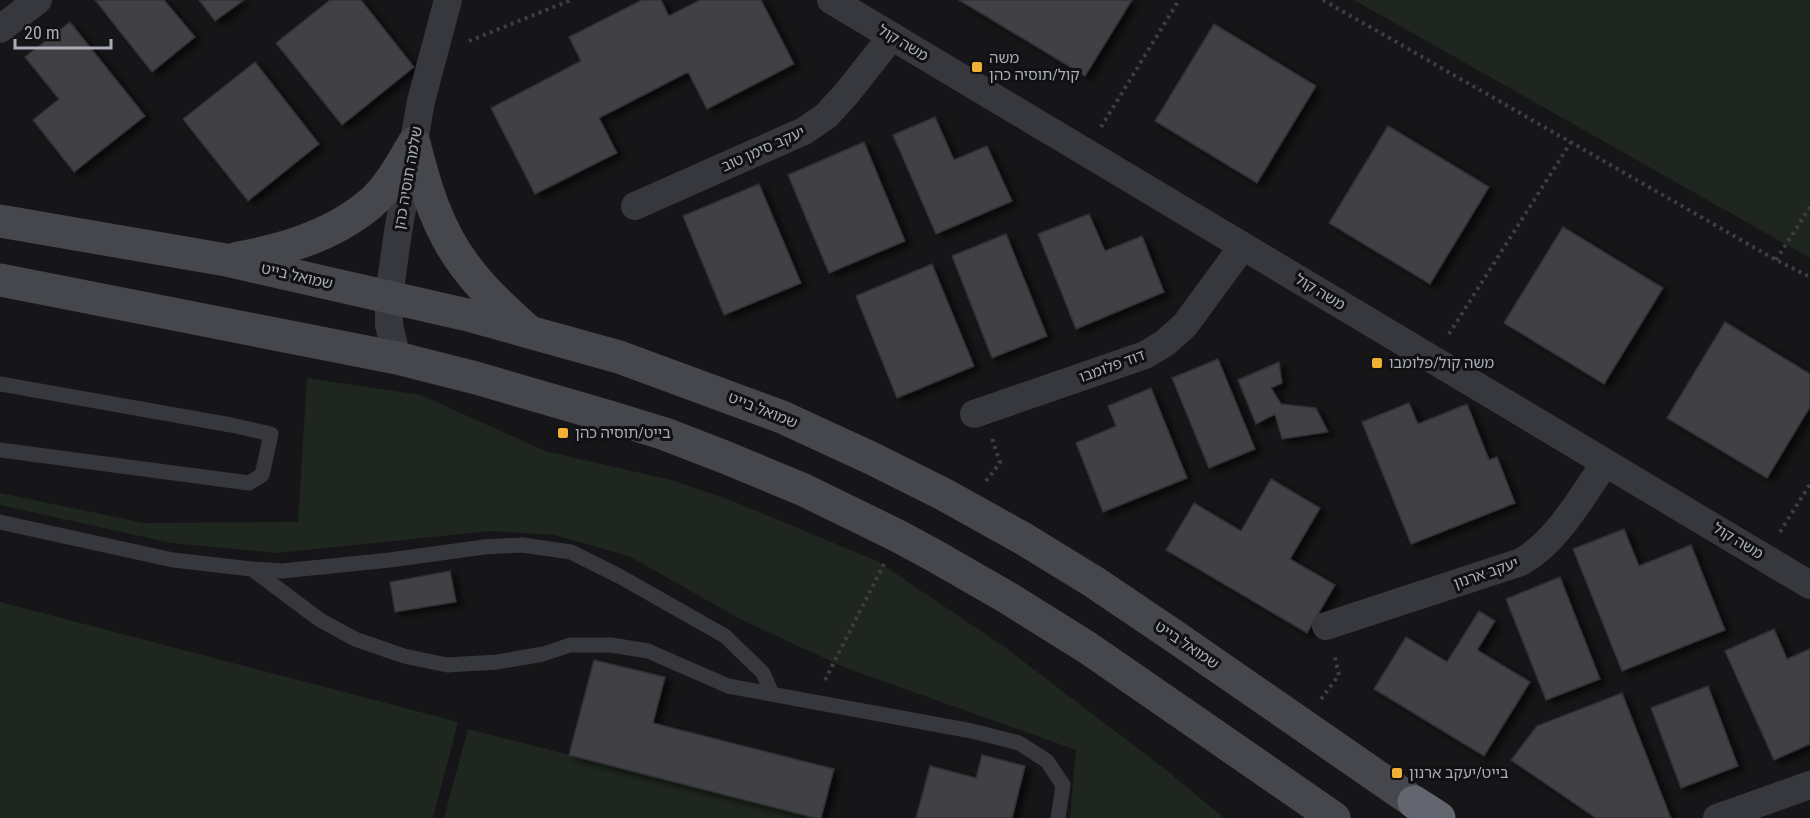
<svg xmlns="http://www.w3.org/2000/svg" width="1810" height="818" font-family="'Roboto Condensed','Noto Sans Hebrew',sans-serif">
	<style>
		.green { fill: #1e261f }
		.building { fill: #404145; stroke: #303034; stroke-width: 1.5; filter: url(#shadow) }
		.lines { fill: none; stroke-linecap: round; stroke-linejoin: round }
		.path { stroke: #3d3f44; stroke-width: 4; stroke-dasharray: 3 4.5; stroke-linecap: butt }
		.lane { stroke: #37383d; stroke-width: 15 }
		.street { stroke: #37383d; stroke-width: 28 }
		.secondary { stroke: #45474d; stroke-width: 33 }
		.highway { stroke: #63666e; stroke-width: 33 }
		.poi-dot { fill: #f2b134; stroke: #111113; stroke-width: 2 }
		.labels { text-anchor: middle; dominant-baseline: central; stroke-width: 6; stroke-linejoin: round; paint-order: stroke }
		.street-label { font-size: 15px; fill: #a8adb8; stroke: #111113 }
		.poi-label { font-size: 15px; fill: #a8adb8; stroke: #111113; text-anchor: start }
	</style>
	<defs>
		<filter id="shadow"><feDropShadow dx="6" dy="4" stdDeviation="3" flood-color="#0009"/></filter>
	</defs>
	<rect width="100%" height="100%" fill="#161618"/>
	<path class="green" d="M1354,0h456v258z
		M307,378l114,17 124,56 126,29 59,20 147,61 129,87 160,122 58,48h-154l6,-68 -230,-82 -106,-49 -111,-63 -74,-21 -65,-4 -213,22 -106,-10 -171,-38v-12l144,30 154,-1z
		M0,602l458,120 -25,96h-433z
		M468,729l347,89h-371z"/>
	<path class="building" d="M95,0h69l31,37 -43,35z
		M199,0h45l-29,21z
		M330,0h31l53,67 -72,58 -66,-82z
		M642,0h19l8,16 31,-16h61l33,64 -87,45 -19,-37 -89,46 18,35 -82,41 -44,-86 90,-47 -12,-24z
		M959,0h173l-47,76z
		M70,22l75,94 -71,56 -41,-52 26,-21 -34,-42z
		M1214,24l102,62 -59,97 -102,-62z
		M255,62l64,82 -71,57 -65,-82z
		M935,117l19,43 33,-14 25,55 -76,33 -43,-99z
		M1388,126l101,61 -59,97 -101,-61z
		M864,142l41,99 -76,32 -41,-98z
		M759,184l42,99 -77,32 -41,-99z
		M1089,214l16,37 37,-15 22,56 -88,37 -38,-95z
		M1563,227l100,61 -59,96 -100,-61z
		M1006,234l41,102 -55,22 -40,-102z
		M932,264l42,102 -77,32 -41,-102z
		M1725,322l85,52v33l-43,71 -100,-60z
		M1218,359l37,90 -46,19 -37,-90z
		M1279,362l3,21 -11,5 10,16 35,4 12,24 -46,7 -7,-25 -19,10 -18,-44z
		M1151,388l36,90 -84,34 -27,-69 40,-17 -8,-20z
		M1409,403l9,21 49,-20 22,56 8,-3 18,46 -104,41 -49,-122z
		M1271,479l49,29 -30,51 45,26 -28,48 -141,-83 28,-47 47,28z
		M1624,529l15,37 52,-21 34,85 -103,41 -49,-122z
		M450,571l6,31 -61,10 -5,-30z
		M1560,577l40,102 -54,21 -40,-101z
		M1479,611l16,10 -18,29 53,32 -46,74 -110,-67 32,-52 41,25z
		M1774,629l13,30 23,-10v95l-36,16 -49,-109z
		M594,660l71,17 -12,46 181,46 -13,49h-6l-246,-63z
		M1708,686l30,80 -57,22 -30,-80z
		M1622,693l48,123 1,2h-75l-85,-58 26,-34z
		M982,755l43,11 -13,52h-96l14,-52 46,12z"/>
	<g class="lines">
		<path class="path" d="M1323,0l453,260 34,17
			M469,41l102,-41
			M1101,127l78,-127
			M1776,260l34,-53
			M1449,334l122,-192
			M986,481l14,-18 -8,-25
			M1780,532l30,-48
			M825,680l59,-116
			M1321,699l18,-24 -5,-21"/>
		<path class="lane" d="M0,384l231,41 40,9 -9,41 -13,8 -249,-33
			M0,522l173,38 79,9 30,2 108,-11 94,-13 38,-2 49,7 48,24 106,60 38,37 9,21
			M252,569l68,51 35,19 49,17 43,9 50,-3 46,-8 27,-9h41l37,6 80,35 244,45 47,12 28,18 16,24 -5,33"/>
		<path class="street" d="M831,0l979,585
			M0,29l38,-29
			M635,206l169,-75 22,-15 21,-23 45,-57
			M397,358l-8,-33v-29l9,-64 23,-131 27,-101
			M974,414l171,-59 20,-12 20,-18 58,-79
			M1326,626l195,-64c36,-20 61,-66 84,-99
			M1717,818l93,-33"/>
		<path class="secondary" d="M414,143c11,44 24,88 52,124 17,23 38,42 59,61
			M0,221l226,39 246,56 147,41 163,60 89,41 74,37 79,44 70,43 80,54 240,166 20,16
			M238,258c47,-8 95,-23 132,-54 19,-16 31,-40 44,-61
			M0,280l397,78 79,20 134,39 55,17 62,24 77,32 94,46 37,20 73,42 80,50 246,170"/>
		<path class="highway" d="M1414,802l25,16"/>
	</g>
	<g class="poi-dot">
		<rect x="971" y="61" width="12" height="12" rx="3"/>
		<rect x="1371" y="357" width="12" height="12" rx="3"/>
		<rect x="557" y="427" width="12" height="12" rx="3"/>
		<rect x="1391" y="767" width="12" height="12" rx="3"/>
	</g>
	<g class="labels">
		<g class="street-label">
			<text transform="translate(903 43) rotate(31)">משה קול</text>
			<text transform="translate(763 149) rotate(-24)">יעקב סימן טוב</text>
			<text transform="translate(408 178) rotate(-80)">שלמה תוסיה כהן</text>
			<text transform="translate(297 276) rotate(13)">שמואל בייט</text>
			<text transform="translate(1320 292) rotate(31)">משה קול</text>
			<text transform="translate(1112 366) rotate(-20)">דוד פלומבו</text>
			<text transform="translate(763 410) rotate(22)">שמואל בייט</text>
			<text transform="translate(1738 541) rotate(31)">משה קול</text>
			<text transform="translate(1486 573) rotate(-19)">יעקב ארנון</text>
			<text transform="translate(1187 645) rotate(34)">שמואל בייט</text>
		</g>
		<g class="poi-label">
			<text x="989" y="58">משה<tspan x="989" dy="17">קול/תוסיה כהן</tspan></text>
			<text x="1389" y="363">משה קול/פלומבו</text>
			<text x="575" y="433">בייט/תוסיה כהן</text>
			<text x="1409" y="773">בייט/יעקב ארנון</text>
		</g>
	</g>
	<path d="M15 39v9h96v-9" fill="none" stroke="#a8adb8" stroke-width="3"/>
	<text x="24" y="39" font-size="18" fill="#a8adb8" stroke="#111113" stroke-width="4.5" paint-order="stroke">20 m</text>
</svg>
